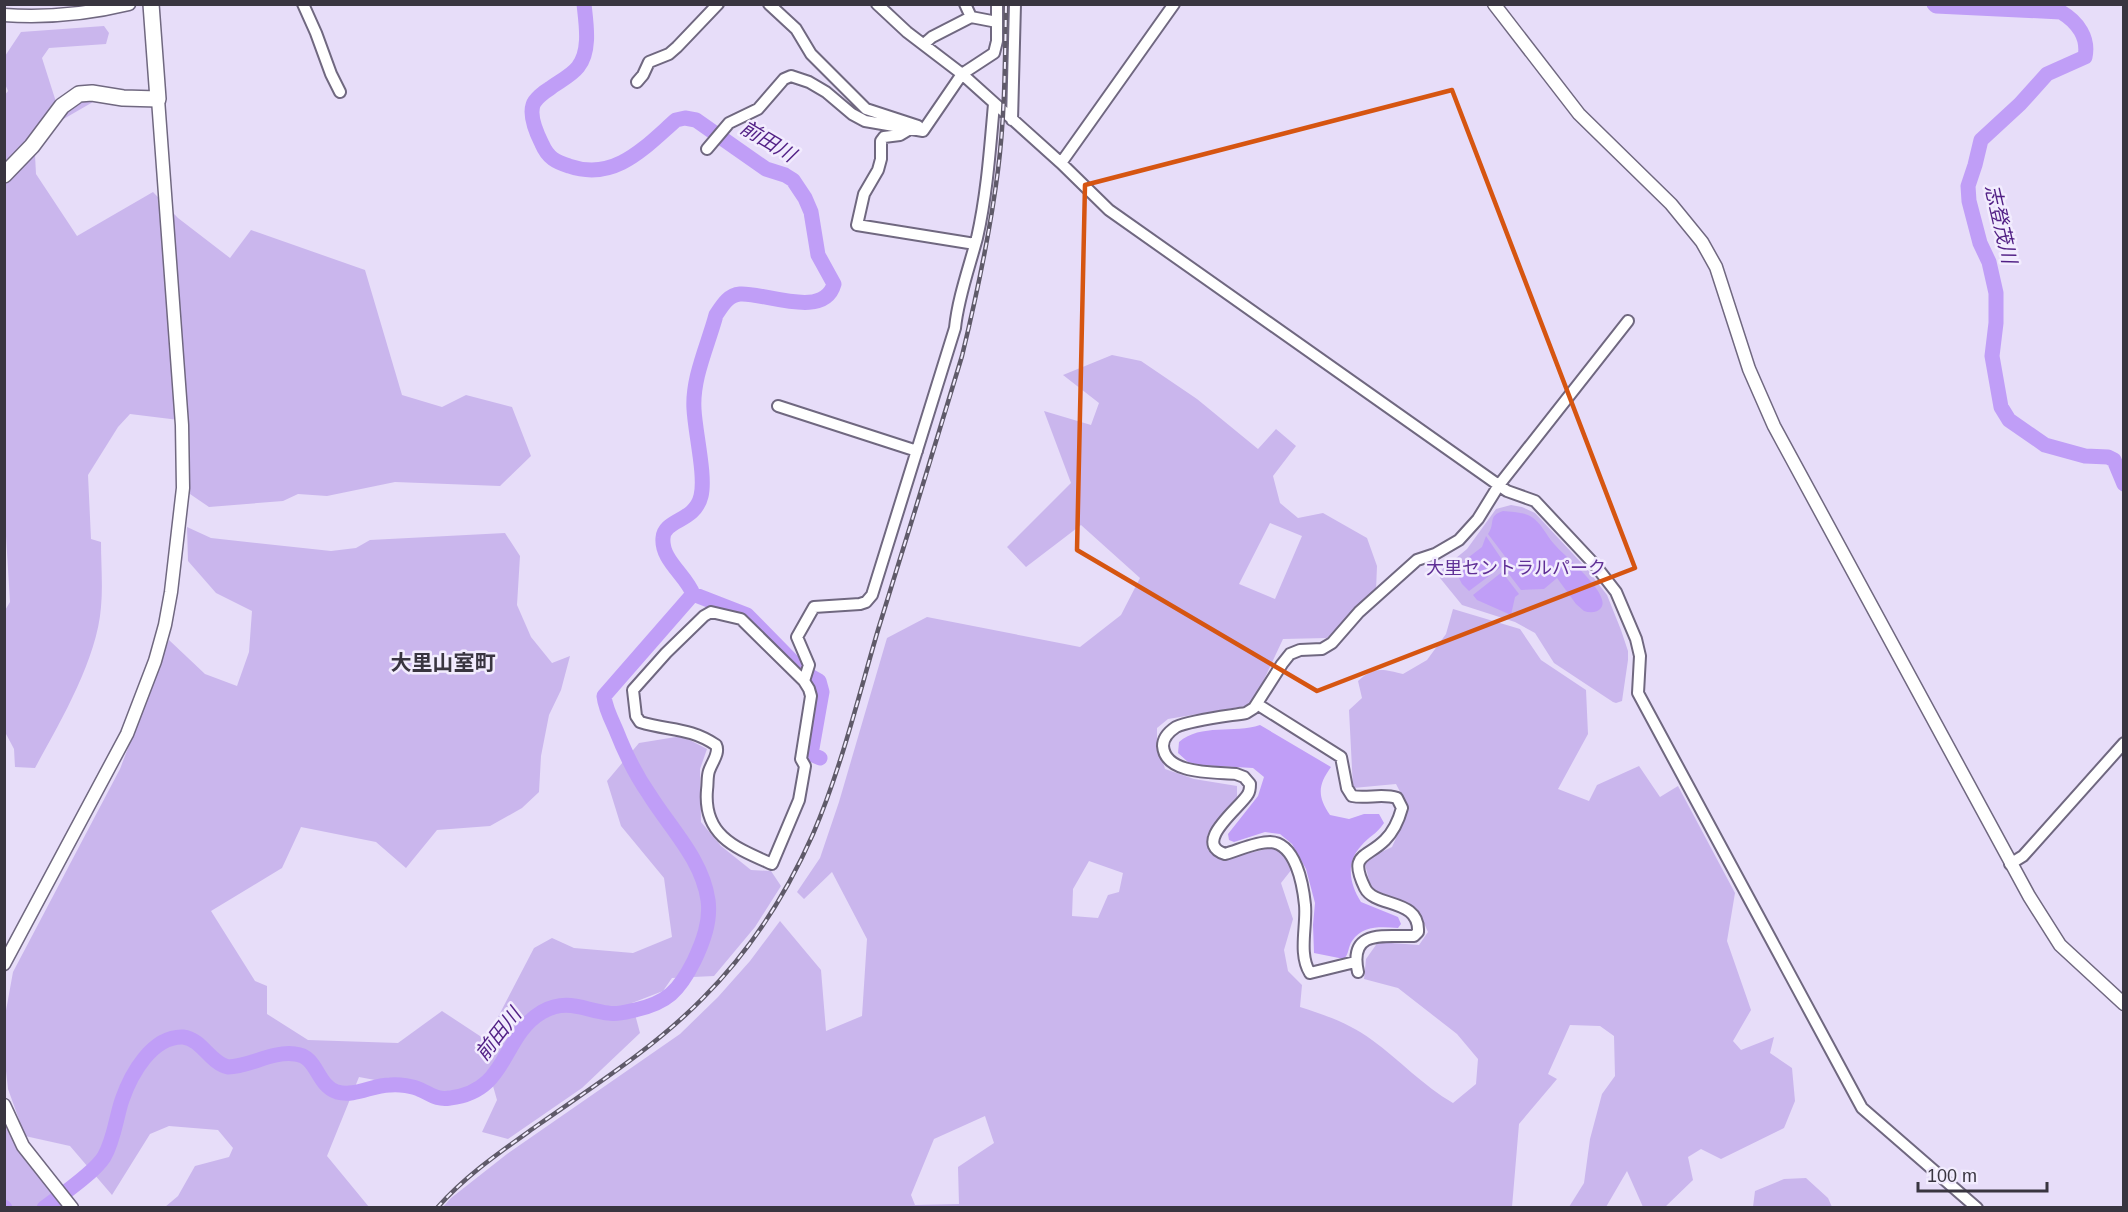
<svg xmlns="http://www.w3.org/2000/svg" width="2128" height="1212" font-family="Arial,'Noto Sans JP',sans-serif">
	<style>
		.green { fill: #cab6ed; fill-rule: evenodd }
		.water { fill: #c09ef7 }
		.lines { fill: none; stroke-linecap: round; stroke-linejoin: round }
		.river { stroke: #c09ef7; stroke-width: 15 }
		.minor-casing { stroke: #706880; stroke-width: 14 }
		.tertiary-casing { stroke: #706880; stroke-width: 15 }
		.secondary-casing { stroke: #706880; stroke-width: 18 }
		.minor { stroke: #fff; stroke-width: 10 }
		.tertiary { stroke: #fff; stroke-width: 12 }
		.secondary { stroke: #fff; stroke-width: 15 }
		.rail-casing { stroke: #5f5a69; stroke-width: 4.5 }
		.rail { stroke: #f2ecfe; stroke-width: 2; stroke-dasharray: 7; stroke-linecap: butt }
		.marked { fill: none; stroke: #d65511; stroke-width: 4.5; stroke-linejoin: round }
		.labels { text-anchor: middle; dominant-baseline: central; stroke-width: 5; stroke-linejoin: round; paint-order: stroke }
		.park-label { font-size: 18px; fill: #5f2f95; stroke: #f2ecfe }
		.water-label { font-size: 20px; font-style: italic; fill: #511f85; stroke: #f2ecfe }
		.quarter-label { font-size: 21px; font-weight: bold; fill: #393540; stroke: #f2ecfe }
	</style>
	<rect width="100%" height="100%" fill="#e7ddf9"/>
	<path class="green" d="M104,26l5,7 -3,11 -57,4 -7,10 15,47 11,2 22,-9 3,4 -59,34 2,38 41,62 76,-44 25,26 52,40 21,-28 114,40 37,125 40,12 24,-12 46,12 19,49 -31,30 -105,-4 -68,14 -29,-2 -15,7 -74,6 -19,-13 -3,-73 -57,-7 -12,13 -30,48 3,64 10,3c0,21 2,44 0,65 -4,53 -41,115 -66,161l-20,-1 -1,-18 -9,-17 -1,-120 6,-10 -6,-99v-407l4,-5 -3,-7v-28l16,-24z
		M1112,355l29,6 56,38 61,50 18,-20 20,17 -23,30 7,27 18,15 25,-5 44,25 10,28 -1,24 -49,48 -44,1 -31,66 -84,14 -11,9v13l8,28 29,10 43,7v12l-30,38 1,14 16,9 47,-11 14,6 7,15 -11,14 12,36 -9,31 4,21 14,14 -2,22c25,8 51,17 72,33 28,20 51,46 81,63l23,-19 2,-25 -21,-25 -59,-46 -34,-9 2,-20 12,-17 41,3 9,-13 -10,-22 -47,-22 -7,-28 28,-13 17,-38 -13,-25 -43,4 -4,-78 13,-12 -4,-17c16,-15 25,-12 45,-7l24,-14 19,-26 7,-25 67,20 21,31 45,30 2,44 -30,55 31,12 8,-16 42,-19 21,31 18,-11 57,107 -8,48 24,69 -18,31 8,9 33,-13 -4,16 22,15 3,33 -11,27 -63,31 -20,-10 -13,8 5,23 -28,27h-22l-16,-36 -21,36h-37l15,-24 6,-44 12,-45 13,-18 -1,-40 -14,-10 -30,-1 -22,49 9,5 -38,45 -7,83 -1070,1 9,-10 56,-44 173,-120 38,-37 32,-36 30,-40 41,49 5,61 36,-15 5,-77 -35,-67 -28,27 -7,-7 23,-34 19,-56 48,-164 40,-21 153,30 41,-32 19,-37 -59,-53 -55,42 -19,-20 64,-64 -27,-72 47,14 8,-22 -36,-28zM1270,523l32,13 -27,63 -36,-15zM1089,861l34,12 -4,19 -11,3 -10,23 -26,-2 1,-27zM985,1116l9,27 -36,24 1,37 -44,1 -4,-10 23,-56z
		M1511,505l11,2 13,6 52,56 20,26 14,35 7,21v9l-6,41 -6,2 -3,-1 -59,-39 -19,-30 -20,-11 -53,-17 -22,-27 -1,-6 28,-23 29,-40z
		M187,527l24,11 120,13 25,-3 14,-8 135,-7 15,23 -3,49 14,32 21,26 18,-7 -9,34 -12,25 -8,41 -2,36 -17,16 -32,18 -53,4 -31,38 -30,-26 -75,-15 -19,41 -71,43 44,70 12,5v28l41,26 90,3 44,-32 44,29 48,-92 18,-10 22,10 59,5 39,-16 -8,-59 -43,-52 -14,-45 32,-38 43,-7 25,13 -7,20 1,53 20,24 30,24 20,1 10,15 -26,41 -41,49 -42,2 -9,13 -31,12 8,30 -58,55 -74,51 -26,-7 15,-32 -4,-14 -54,6 -80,-15 -32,79 42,51h-204l13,-11 17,-30 34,-9 4,-9 -15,-18 -49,-4 -19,8 -38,61 -42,-49 -45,-10 -17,-47 -3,-27v-46l8,-44 107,-203 49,-129 36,34 32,12 12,-34 3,-41 -36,-18 -28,-32z
		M4,1121c15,32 38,60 61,86h-60z
		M1806,1178l22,20 4,9h-79l2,-16 29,-12z"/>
	<path class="water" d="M1503,511c8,1 20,1 27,5 11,6 16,19 24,28 9,11 58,50 47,64 -4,5 -11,5 -17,3l-8,-7 -19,-26 -13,11 -23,1 -13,-17 5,-6 -25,-33c8,-11 -1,-18 15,-23z
		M1486,536l19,28 -36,27 -7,-7 -5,-10 8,-14 17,-13z
		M1502,572l17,22 -4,3 -4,18 -34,-15 -4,-5z
		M1260,725l71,42c-13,18 -14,29 -1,48l19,4 15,-5h15l5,9c-8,12 -15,13 -23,23 -16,17 -11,39 0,56l37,15 3,7 -3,4c-17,-1 -35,-3 -46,13 -4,6 -3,13 -8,18l-30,-6 -1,-28 2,-22 -9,-34 -14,-25 -12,-10 -15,-2 -31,10 -5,-2 -1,-6 30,-38 6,-19 -11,-9 -54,-3 -11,-3 -10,-9 1,-11c22,-19 55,-8 81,-17z"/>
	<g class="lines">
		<path class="river" d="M1934,4l2,2 125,6c17,10 28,26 24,45l-38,17 -27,30 -39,36 -6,25 -7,21 1,15 11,42 9,19 7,31v30l-4,33 9,51 8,13 36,25 40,11 23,1 6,3 10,24
			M693,594l54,21 56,57 16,9 3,11 -11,62 9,4
			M4,1207l1,1
			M44,1208c16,-12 50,-35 60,-51 10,-17 12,-39 18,-57 9,-26 30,-64 61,-63 19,2 27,26 45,30 23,-1 44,-16 67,-13 23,2 21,31 42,38 18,5 35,-7 53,-7 9,-1 23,1 31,5 11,5 16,10 29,8 59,-7 51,-62 92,-86 25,-14 42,-2 66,1 9,2 18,-1 27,-3 32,-7 44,-19 59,-49 9,-19 17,-40 14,-61 -6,-41 -38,-72 -59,-106 -14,-20 -24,-41 -33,-64 -5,-11 -11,-23 -12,-34l89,-102c-7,-19 -32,-34 -30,-56 1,-19 32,-16 38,-42 5,-20 -6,-64 -7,-87 -2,-31 14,-64 22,-94 6,-9 12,-20 24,-21 24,-2 84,26 94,-10l-16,-29 -7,-43 -6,-14 -12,-18 -8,-5 -19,-6 -70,-49 -11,-2 -9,2c-31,27 -61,62 -107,46 -13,-4 -21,-8 -27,-22 -5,-10 -13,-27 -9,-39 2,-6 11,-13 16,-16 9,-7 22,-13 29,-22 13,-16 8,-44 6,-63"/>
		<defs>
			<path id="minor" d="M303,4l13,29 15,41 9,18
				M769,4l27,25 15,25 55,55 52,17
				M877,4l30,28 55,42 99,89 48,47 398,281 28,10 60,64 21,27 20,47 4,17 -2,37 224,415 115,100
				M965,4l6,13
				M924,44l8,-7 39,-20 26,5
				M637,82l6,-7 6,-13 20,-8 8,-7 41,-43
				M1012,120l3,-116
				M910,129l-10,6 -16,2 -3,4v18l-3,11 -14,24 -7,31 118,19
				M707,149l22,-26 29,-14 26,-30 7,-3 18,6 17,10 26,22 13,7 58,10 39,-57 32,-21 3,-12v-37
				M1061,163l113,-159
				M778,406l139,45
				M804,681l-63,-62 -30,-7 -7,4 -38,37 -33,37 3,26 4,6c29,9 49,5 76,23 4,8 -4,17 -7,26 -2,6 -1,12 -2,19 -4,46 29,58 65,74l27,-64 6,-34 -4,-7 10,-63 -2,-7 -5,-8 5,-16 -12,-28 17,-30 46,-3 6,-2 6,-7 83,-267c3,-30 14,-60 22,-90 10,-44 13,-89 17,-134
				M1257,704l84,53 6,31 5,8c15,3 30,-3 45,2l5,10c-3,11 -9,24 -17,32 -19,19 -37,13 -20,48 10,20 55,10 53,44l-4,4c-28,1 -66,-8 -56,36
				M2010,864l13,-8 101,-113
				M1355,962l-45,11c-12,-19 -3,-47 -5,-68 -2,-20 -9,-62 -35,-63 -14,0 -31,8 -45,12 -34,-11 16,-47 23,-60 2,-3 2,-7 2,-10l-6,-7 -8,-3c-21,-2 -71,1 -73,-28 0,-8 7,-15 13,-19 15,-7 52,-11 70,-14l8,-5 28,-44 8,-10 10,-4 22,-1 10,-6 27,-31 58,-52 18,-6 24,-14 19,-21 21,-34 129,-164"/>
			<path id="tertiary" d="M1494,4l85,110 92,90 31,38 14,25 33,102 25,57 255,470 31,49 64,59
				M4,15c43,3 84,-1 125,-11
				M4,964l123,-230 28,-73 10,-36 6,-33 12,-104 -1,-63 -24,-326
				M4,1105l19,41 49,62"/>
			<path id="secondary" d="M4,175l28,-29 30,-40 17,-12 13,-1 31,5 35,1 -7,-95"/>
		</defs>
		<use href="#minor" class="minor-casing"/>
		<use href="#tertiary" class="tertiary-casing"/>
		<use href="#secondary" class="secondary-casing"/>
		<use href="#minor" class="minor"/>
		<use href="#tertiary" class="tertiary"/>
		<use href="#secondary" class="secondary"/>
		<defs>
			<path id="rail" d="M437,1208c29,-33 66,-58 101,-83 57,-40 116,-77 165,-127 47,-47 83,-103 110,-164 28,-65 45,-136 65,-204 28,-91 57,-183 84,-274 15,-62 28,-123 36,-186 7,-55 7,-110 8,-166"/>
		</defs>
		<use href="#rail" class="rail-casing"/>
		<use href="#rail" class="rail"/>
	</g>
	<path class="marked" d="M1452,90l183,478 -318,123 -240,-141 8,-365z"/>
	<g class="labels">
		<g class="park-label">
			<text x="1516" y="568">大里セントラルパーク</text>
		</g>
		<g class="water-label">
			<text transform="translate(768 141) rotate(31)">前田川</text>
			<text transform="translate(2001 224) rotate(77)">志登茂川</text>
			<text transform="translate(498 1034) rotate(-52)">前田川</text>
		</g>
		<g class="quarter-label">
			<text x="443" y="662">大里山室町</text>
		</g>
	</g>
	<rect width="2128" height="1212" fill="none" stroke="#393540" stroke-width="12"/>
	<path d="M1918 1182v9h129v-9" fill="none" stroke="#393540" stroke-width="3"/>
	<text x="1927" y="1182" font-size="18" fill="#393540" stroke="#f2ecfe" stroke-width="4.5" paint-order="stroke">100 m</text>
</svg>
